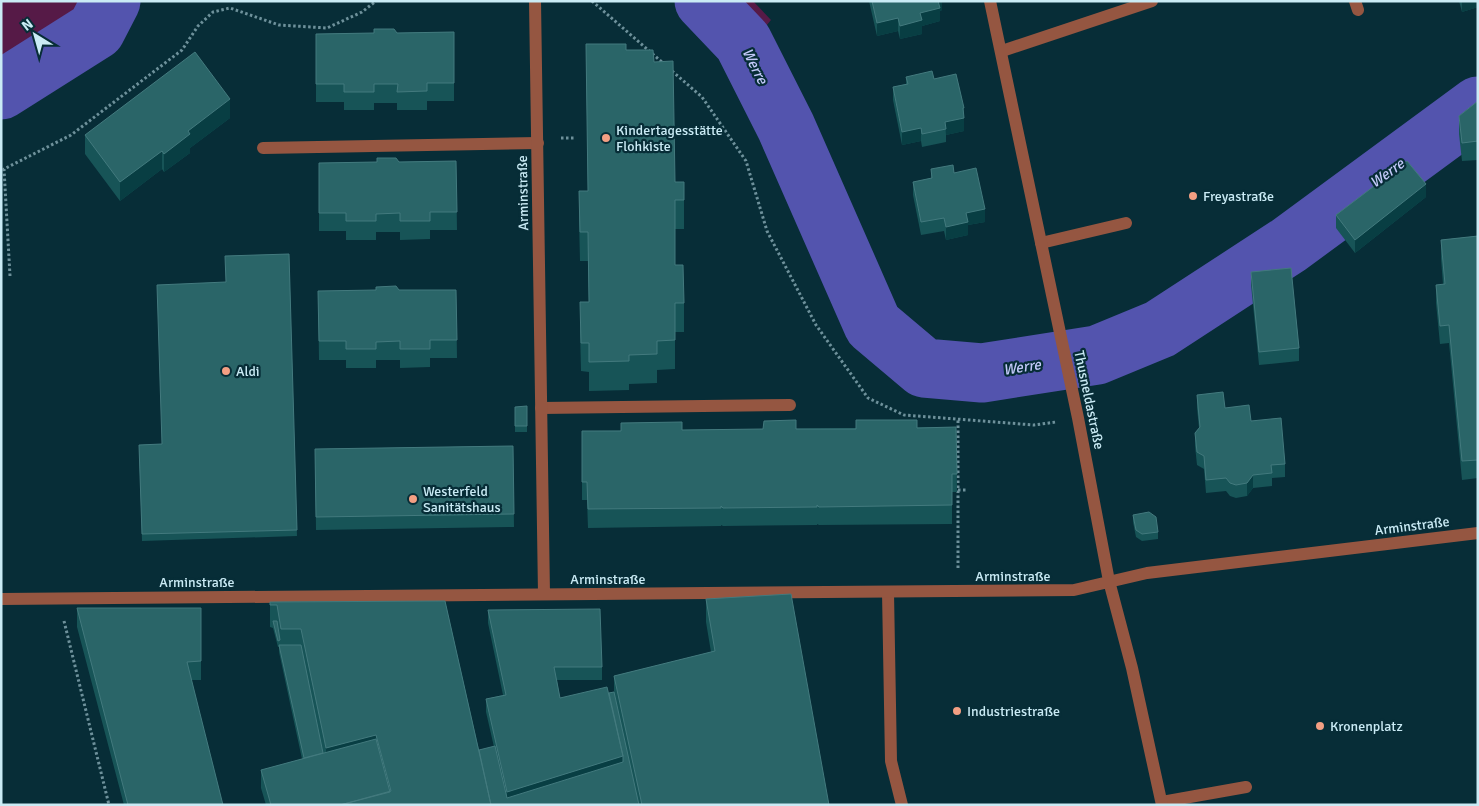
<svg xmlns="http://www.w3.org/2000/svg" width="1479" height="806" font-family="Signika,sans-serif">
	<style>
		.green { fill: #561a47 }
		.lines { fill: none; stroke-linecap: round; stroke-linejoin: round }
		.river { stroke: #5354ae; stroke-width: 59 }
		.path { stroke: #6e919b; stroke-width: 3; stroke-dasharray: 2.5 2.5; stroke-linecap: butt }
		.service { stroke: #955641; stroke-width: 12 }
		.minor { stroke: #955641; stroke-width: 12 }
		.wall { fill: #175457 }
		.shaded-wall { fill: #083e43 }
		.building { fill: #2a6568; stroke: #437a7e }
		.poi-dot { fill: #f39f83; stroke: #072d37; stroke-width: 2 }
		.labels { text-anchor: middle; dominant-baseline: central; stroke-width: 4.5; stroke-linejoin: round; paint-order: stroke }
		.poi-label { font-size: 14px; fill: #caebf5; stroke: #072d37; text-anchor: start }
		.street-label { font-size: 14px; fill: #caebf5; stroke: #072d37 }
		.water-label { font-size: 15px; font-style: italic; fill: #c3c9f9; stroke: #072d37 }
	</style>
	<rect width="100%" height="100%" fill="#072d37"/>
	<path class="green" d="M1,1h97l-9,21 -88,52z
		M728,1h25l18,19 -10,12z"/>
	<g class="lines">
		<path class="river" d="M704,1l39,41 43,85 87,198 51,43 58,5 115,-18 63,-26 129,-84 189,-139
			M1,90l95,-60 15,-29"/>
		<path class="path" d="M592,1l71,62
			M672,71l30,26 44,64 21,70 49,94 52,73 36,17 130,10 22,-3
			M561,138h14
			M10,276l-6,-107 67,-34 111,-85 16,-24 15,-14 17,-4 49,17 48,3 35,-16 14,-11
			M958,490h8
			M958,568v-149
			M64,621l45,184"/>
		<path class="service" d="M1355,1l3,9
			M263,148l275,-5
			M1041,243l85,-20
			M541,408l249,-3
			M888,592l3,169 11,44
			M1162,802l84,-15"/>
		<path class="minor" d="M535,1l9,593
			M990,1l88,417 31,163 23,87 30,137
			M1002,51l150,-50
			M1,599l1073,-9 73,-17 331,-40"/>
	</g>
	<path class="wall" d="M869,1h73v9l-2,1v10l-18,5v8l-22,5 -2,-8 -21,5z
		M1459,1h19v6l-16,5z
		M454,32v69h-27v9h-30v-7h-23v7h-30v-8h-28v-68z
		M586,44l40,6 28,12 21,120 9,18v29h-9v36l9,38v29h-9v37l-18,1v13l-28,1v6l-40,1v-19l-8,-1 -1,-40 9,-29 -1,-41h-8l-1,-41v-29h9z
		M906,77l28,2 30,29v23l-18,4v7l-24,5 -1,-6 -19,4 -9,-45v-13l13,-3z
		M1478,101v59l-16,1 -3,-27v-18z
		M230,118l-40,30v5l-26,19 -2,-3 -42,32 -35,-47v-19z
		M456,161l1,69h-27v9l-30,1v-8h-24v8h-30v-9h-27v-68z
		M931,169l23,4 31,49 -17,3v10l-22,5 -2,-9 -23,4 -8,-40v-13l18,-4z
		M1426,197l-71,56 -19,-25v-13z
		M1478,236v242l-16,2 -13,-137 -9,1 -4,-41v-18l7,-1 -2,-25v-19z
		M289,254l8,282 -155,5 -3,-96 23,-1 64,-162z
		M1251,272l48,76v13l-40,4 -8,-80z
		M456,290l1,68h-27v9l-30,1v-8h-24v8h-30v-8h-27l-1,-69z
		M1197,395l28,13 26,13 34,43v13l-13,1v8l-19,2 -6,8 -11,2 -6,-2 -4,-5 -20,2 -2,-24 -7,-4 -2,-19v-13l4,-5 -2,-20z
		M527,406v26h-12v-25z
		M956,427l1,65h-5v32l-133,1 -2,-1v1l-94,1 -2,-1v1l-133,2 -1,-28h-5v-69z
		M513,446l1,81 -198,3 -1,-81z
		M1133,515l25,17v7l-16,2 -6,-4 -3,-15z
		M706,599l123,206h-563l-5,-17v-18l41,-11 -23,-107v-5h-1l-5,-19 -3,-1v-25l175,-1 34,149 15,-3 -8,-35v-13l17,-4 -15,-72v-13l114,57v13h-45l3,18 54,-6v-16l97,-24 -5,-30z
		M77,608h124v72h-10l32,125h-99l-47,-178z"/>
	<path class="shaded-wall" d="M938,1h4v9l-2,1v10l-18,5v8l-22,5v-13z
		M1462,1h16v6l-16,5z
		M898,18v13l-21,5v-13z
		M230,99v19l-40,30v5l-26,19v-18l24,-23z
		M963,108h1v23l-18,4 -1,-13z
		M921,128v13l-19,4v-13z
		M162,151v18l-42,32v-19z
		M1426,184v13l-71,56v-13z
		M985,209v13l-17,3v10l-22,5v-13l20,-14z
		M1253,475v13l-6,8v-13z
		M376,735v23l-50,6v-16z
		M623,756v13l-116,36v-13z"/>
	<path class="building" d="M872,1h66l2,7 -20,5 2,7 -22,6 -2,-8 -21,5z
		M374,29h20l3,4 57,-1v51h-27v8l-30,1 1,-8h-24v8h-30v-8h-28v-50l58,-1z
		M586,44h40v6h27l1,12 19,-1 2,121h9v18h-9v65h8l1,38h-9v37l-18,1v13l-28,1v6l-40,1v-19h-8l-1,-41h9l-1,-70h-8l-1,-41h9z
		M195,52l35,47 -42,32 2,3 -26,20 -2,-3 -42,31 -35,-47z
		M932,71l2,8 22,-5 8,34h-1l1,10 -19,4 1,7 -24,5 -1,-6 -19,4 -9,-45 15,-3 -2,-7z
		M1478,101v40l-16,2 -3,-27z
		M377,158h19l3,4 57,-1 1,51h-27v9h-30v-8l-24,1v7h-30v-8h-27v-50l58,-1z
		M1407,161l19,23 -71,56 -19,-25z
		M953,165l1,8 22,-5 9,41 -19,4 2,9 -22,5 -2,-9 -23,4 -8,-40 19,-4 -1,-9z
		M1478,236v224l-16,1 -13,-136 -9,1 -4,-41 9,-1 -4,-44z
		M289,254l8,276 -155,4 -3,-89 23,-1 -5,-159 69,-3 -1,-26z
		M1291,268l8,80 -40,4 -8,-80z
		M396,286l3,4h57l1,50h-27v9h-30v-8l-24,1v7h-30v-8h-27l-1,-50 58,-1v-3z
		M1223,392l2,16 24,-3 2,16 30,-3 4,46 -14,1 1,8 -19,2 -6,8 -11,2 -6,-2 -4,-5 -20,2 -2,-24 -7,-4 -2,-19 5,-6 -3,-32z
		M527,406v20h-12v-19z
		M796,420v9h60v-9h61v8l39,-1 1,47h-5v31l-133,2 -2,-2v2l-94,1 -2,-2v2l-133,1 -1,-27h-5v-51h39v-8l61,-1v8l81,-1 1,-8z
		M513,446l1,68 -198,3 -1,-68z
		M1149,512l7,5 2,15 -16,2 -6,-4 -3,-15z
		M791,594l38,211h-187l-28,-129 101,-25 -9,-52z
		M445,601l46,204h-151l51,-14 -15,-56 -50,13 -25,-119h-20l-4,-24h-7v-3z
		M77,608h124v53l-14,1 36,143h-95z
		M600,609l2,58h-48l6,31 47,-11 16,69 -116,36 -21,-93 20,-4 -18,-85z
		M273,621h4l3,19 -2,1z
		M279,645h22l22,108 -19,5z
		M614,692l25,113h-148l-12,-55 16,-4 12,52 116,-36v-6l-14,-63z
		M376,739l14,53 -50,13h-69l-10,-35z"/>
	<g class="poi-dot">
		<circle cx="606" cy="138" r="5"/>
		<circle cx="1193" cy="196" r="5"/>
		<circle cx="226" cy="371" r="5"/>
		<circle cx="413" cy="499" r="5"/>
		<circle cx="957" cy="711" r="5"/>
		<circle cx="1320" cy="726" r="5"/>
	</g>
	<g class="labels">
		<g class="poi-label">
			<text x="616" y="130">Kindertagesstätte<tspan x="616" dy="16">Flohkiste</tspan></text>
			<text x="1203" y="196">Freyastraße</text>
			<text x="236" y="371">Aldi</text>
			<text x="423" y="491">Westerfeld<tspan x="423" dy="16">Sanitätshaus</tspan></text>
			<text x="967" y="711">Industriestraße</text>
			<text x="1330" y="726">Kronenplatz</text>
		</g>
		<g class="street-label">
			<text transform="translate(523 193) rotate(-91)">Arminstraße</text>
			<text transform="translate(1089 400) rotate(78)">Thusneldastraße</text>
			<text transform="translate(1412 526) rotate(-7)">Arminstraße</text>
			<text x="1013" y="576">Arminstraße</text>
			<text x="608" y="579">Arminstraße</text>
			<text x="197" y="582">Arminstraße</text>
		</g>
		<g class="water-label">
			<text transform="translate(755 66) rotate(63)">Werre</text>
			<text transform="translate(1387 173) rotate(-36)">Werre</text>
			<text transform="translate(1022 367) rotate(-9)">Werre</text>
		</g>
	</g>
	<rect width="1479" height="806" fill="none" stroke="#caebf5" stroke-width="5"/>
	<g transform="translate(35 35) rotate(323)" stroke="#072d37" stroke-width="4" paint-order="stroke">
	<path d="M0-4L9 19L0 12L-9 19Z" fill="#caebf5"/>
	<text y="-8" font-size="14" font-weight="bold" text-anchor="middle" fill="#caebf5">N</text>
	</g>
</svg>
